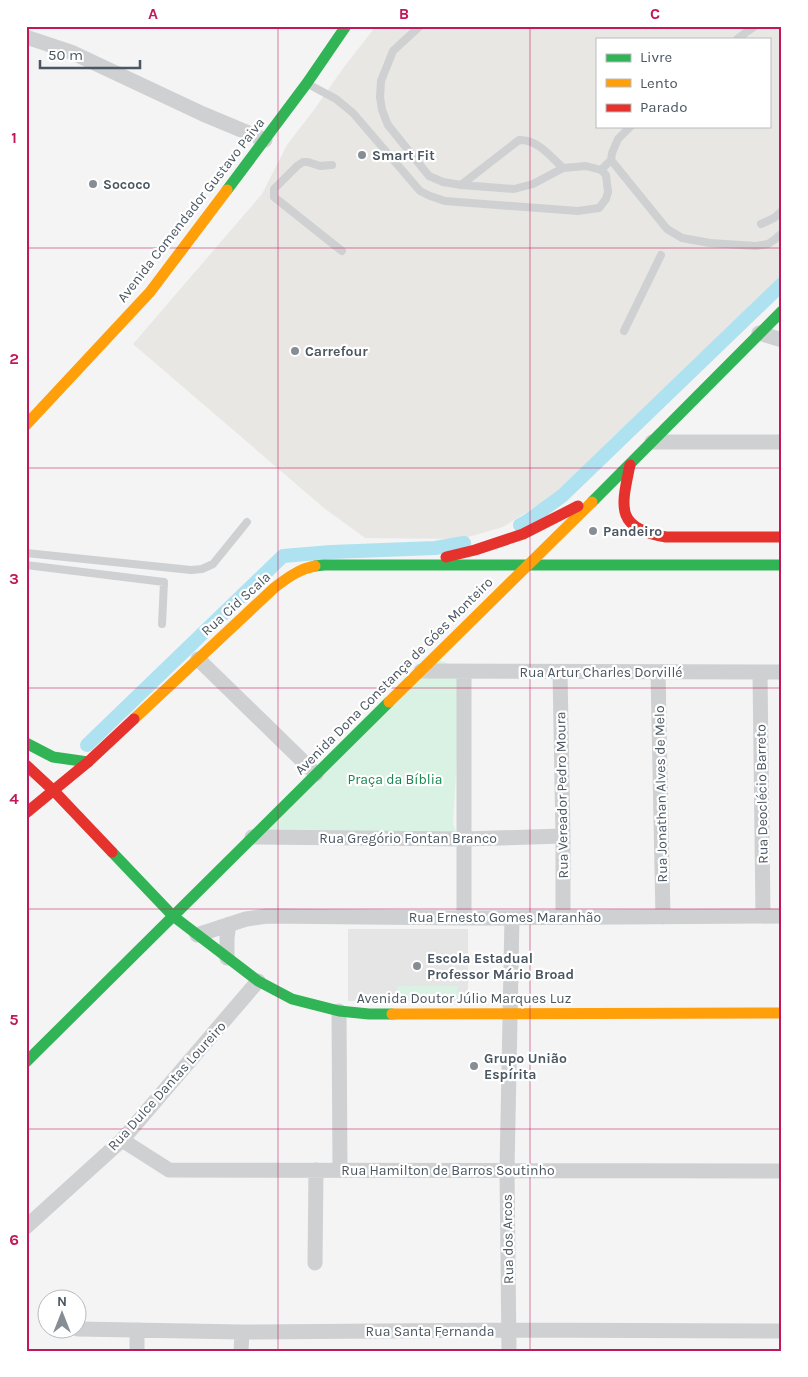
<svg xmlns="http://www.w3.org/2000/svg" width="808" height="1377" font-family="Karla,sans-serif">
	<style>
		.commercial { fill: #e8e7e3; fill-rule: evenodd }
		.education { fill: #e6e5e6 }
		.park { fill: #d9f2e3 }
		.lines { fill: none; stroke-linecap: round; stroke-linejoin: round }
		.canal { stroke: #aee2f0; stroke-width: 14 }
		.lane { stroke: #ced0d2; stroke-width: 8 }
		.street { stroke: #ced0d2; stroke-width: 15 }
		.fast { stroke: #30b455; stroke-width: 11 }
		.slow { stroke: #ff9f0a; stroke-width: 11 }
		.jam { stroke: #e5322d; stroke-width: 11 }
		.grid { fill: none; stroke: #c2185b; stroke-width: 1; stroke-opacity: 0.55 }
		.poi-dot { fill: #868d94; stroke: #fff; stroke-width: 2 }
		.labels { text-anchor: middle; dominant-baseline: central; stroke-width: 4.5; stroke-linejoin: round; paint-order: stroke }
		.poi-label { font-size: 14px; font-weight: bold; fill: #4a5661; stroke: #fff; text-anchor: start }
		.street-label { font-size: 14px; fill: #4a5661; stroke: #fff }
		.park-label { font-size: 14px; fill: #17864f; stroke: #fff }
		.neatline { fill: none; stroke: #c2185b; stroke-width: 2 }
		.grid-label { font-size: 16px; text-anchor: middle; font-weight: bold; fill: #c2185b }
	</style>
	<rect width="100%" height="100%" fill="#f4f4f4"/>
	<path class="commercial" d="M376,26h406v250l-225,217 -54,34 -42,12 -96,-1 -41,-30 -191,-164 129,-150 25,-49 29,-38 28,-40zM597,39h172v87h-172z"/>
	<path class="education" d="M348,929h120v72h-120z"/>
	<path class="park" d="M435,658l27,12 -9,155 7,14 -208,-2z
		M397,986h60v13l-60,-1z"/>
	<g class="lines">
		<path class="canal" d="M520,525l6,-3 36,-26 220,-212
			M87,745l196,-189 48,-4 104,-4 29,-5"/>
		<path class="lane" d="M737,39l18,-13
			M308,84l28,15 17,14 67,78 10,5 15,5 133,10 21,-3 7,-9 2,-7 -2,-17 -5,-5 -15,-4 -23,2 -30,16 -19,5 -53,-4 -18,-3 -14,-6 -41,-51 -6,-15 -2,-13 1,-16 12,-30 27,-25
			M611,160l56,69 15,9 28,5 46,3 12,-2 6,-4 8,-7
			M332,165l-12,1 -12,-4h-5l-6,4 -23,23v8l68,54
			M601,170l10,-10 1,-7 6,-14 13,-13
			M461,185l58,-45c18,-1 31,16 44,28
			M761,224l13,-6 8,-7
			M624,331l37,-76
			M26,553l165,17 11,-1 11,-5 34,-42
			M26,565l138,17 -2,42"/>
		<path class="street" d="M26,37l45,15 132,62 62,26
			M759,333l23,7
			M652,442h130
			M198,659l118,115
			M421,671l361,1
			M464,672v246
			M560,672l3,164v81
			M658,672l5,245
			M760,672l3,244
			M252,837l213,2 98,-3
			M197,935l49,-16 21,-3 197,2 318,-2
			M227,958v-20l2,-14
			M339,1011l1,159
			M122,1140l47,30 613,1
			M26,1227l96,-87 136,-159
			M315,1263l1,-93
			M78,1329l164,3 266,-2 274,1
			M137,1351v-21
			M241,1351l1,-19
			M509,1351l-2,-181 5,-252"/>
		<path class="fast" d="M227,190l80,-107 39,-57
			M592,502l190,-191
			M315,566l9,-1h458
			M26,743l27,14 35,5
			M112,852l61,64 85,65 34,18 47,12 30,3h23
			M26,1062l363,-360"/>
		<path class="slow" d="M26,425l124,-133 77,-102
			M389,702l203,-200
			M134,719l140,-131c13,-10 25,-19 41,-22
			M392,1014l390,-1"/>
		<path class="jam" d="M630,465c-9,43 -15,63 36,72h116
			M446,557l29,-7 48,-16 55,-28
			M26,765l28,26 58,61
			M26,813l62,-51 46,-43"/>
	</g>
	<path class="grid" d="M278,26v1325M530,26v1325M26,248h756M26,468h756M26,688h756M26,909h756M26,1129h756"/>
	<g class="poi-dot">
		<circle cx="362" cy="155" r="5"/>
		<circle cx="93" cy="184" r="5"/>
		<circle cx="295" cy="351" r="5"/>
		<circle cx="593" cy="531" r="5"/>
		<circle cx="417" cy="966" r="5"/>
		<circle cx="474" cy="1066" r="5"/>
	</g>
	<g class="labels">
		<g class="poi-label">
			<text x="372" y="155">Smart Fit</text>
			<text x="103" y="184">Sococo</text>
			<text x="305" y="351">Carrefour</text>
			<text x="603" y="531">Pandeiro</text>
			<text x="427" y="958">Escola Estadual<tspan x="427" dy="16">Professor Mário Broad</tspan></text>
			<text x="484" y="1058">Grupo União<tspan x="484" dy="16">Espírita</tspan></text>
		</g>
		<g class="street-label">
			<text transform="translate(191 210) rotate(-52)">Avenida Comendador Gustavo Paiva</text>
			<text transform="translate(236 604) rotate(-42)">Rua Cid Scala</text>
			<text x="601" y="672">Rua Artur Charles Dorvillé</text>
			<text transform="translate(394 676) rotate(-45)">Avenida Dona Constança de Góes Monteiro</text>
			<text transform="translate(661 794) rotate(-91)">Rua Jonathan Alves de Melo</text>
			<text transform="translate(762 794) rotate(-91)">Rua Deoclécio Barreto</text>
			<text transform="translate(562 795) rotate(-91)">Rua Vereador Pedro Moura</text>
			<text x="408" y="838">Rua Gregório Fontan Branco</text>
			<text x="505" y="917">Rua Ernesto Gomes Maranhão</text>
			<text x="464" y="998">Avenida Doutor Júlio Marques Luz</text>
			<text transform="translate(167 1086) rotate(-48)">Rua Dulce Dantas Loureiro</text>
			<text x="448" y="1170">Rua Hamilton de Barros Soutinho</text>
			<text transform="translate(508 1239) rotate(-91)">Rua dos Arcos</text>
			<text x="430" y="1331">Rua Santa Fernanda</text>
		</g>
		<g class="park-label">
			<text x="395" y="779">Praça da Bíblia</text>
		</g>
	</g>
	<rect width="808" height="1377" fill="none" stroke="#ffffff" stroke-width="55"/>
	<rect x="596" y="38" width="175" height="90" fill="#ffffff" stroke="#b7bbc0"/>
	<rect x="606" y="54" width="25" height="8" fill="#30b455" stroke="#b7bbc0"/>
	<text x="640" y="62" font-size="15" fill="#4a5661">Livre</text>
	<rect x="606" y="79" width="25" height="8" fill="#ff9f0a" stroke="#b7bbc0"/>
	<text x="640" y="88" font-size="15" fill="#4a5661">Lento</text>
	<rect x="606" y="104" width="25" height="8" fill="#e5322d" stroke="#b7bbc0"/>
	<text x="640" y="112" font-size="15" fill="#4a5661">Parado</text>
	<g transform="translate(62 1314)"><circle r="24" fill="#ffffff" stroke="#b7bbc0"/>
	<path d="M0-4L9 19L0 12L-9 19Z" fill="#868d94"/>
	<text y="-8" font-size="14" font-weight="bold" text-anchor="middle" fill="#4a5661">N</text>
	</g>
	<path d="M40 60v8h100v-8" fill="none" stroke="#4a5661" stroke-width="2.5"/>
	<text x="48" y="60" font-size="15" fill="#4a5661" stroke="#ffffff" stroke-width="4" paint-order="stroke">50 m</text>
	<rect x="28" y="28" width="752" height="1322" class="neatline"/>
	<g class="grid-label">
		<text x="153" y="19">A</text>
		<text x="404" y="19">B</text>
		<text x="655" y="19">C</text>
		<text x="14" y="143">1</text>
		<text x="14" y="364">2</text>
		<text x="14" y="584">3</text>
		<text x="14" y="804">4</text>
		<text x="14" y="1025">5</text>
		<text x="14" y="1245">6</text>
	</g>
</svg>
